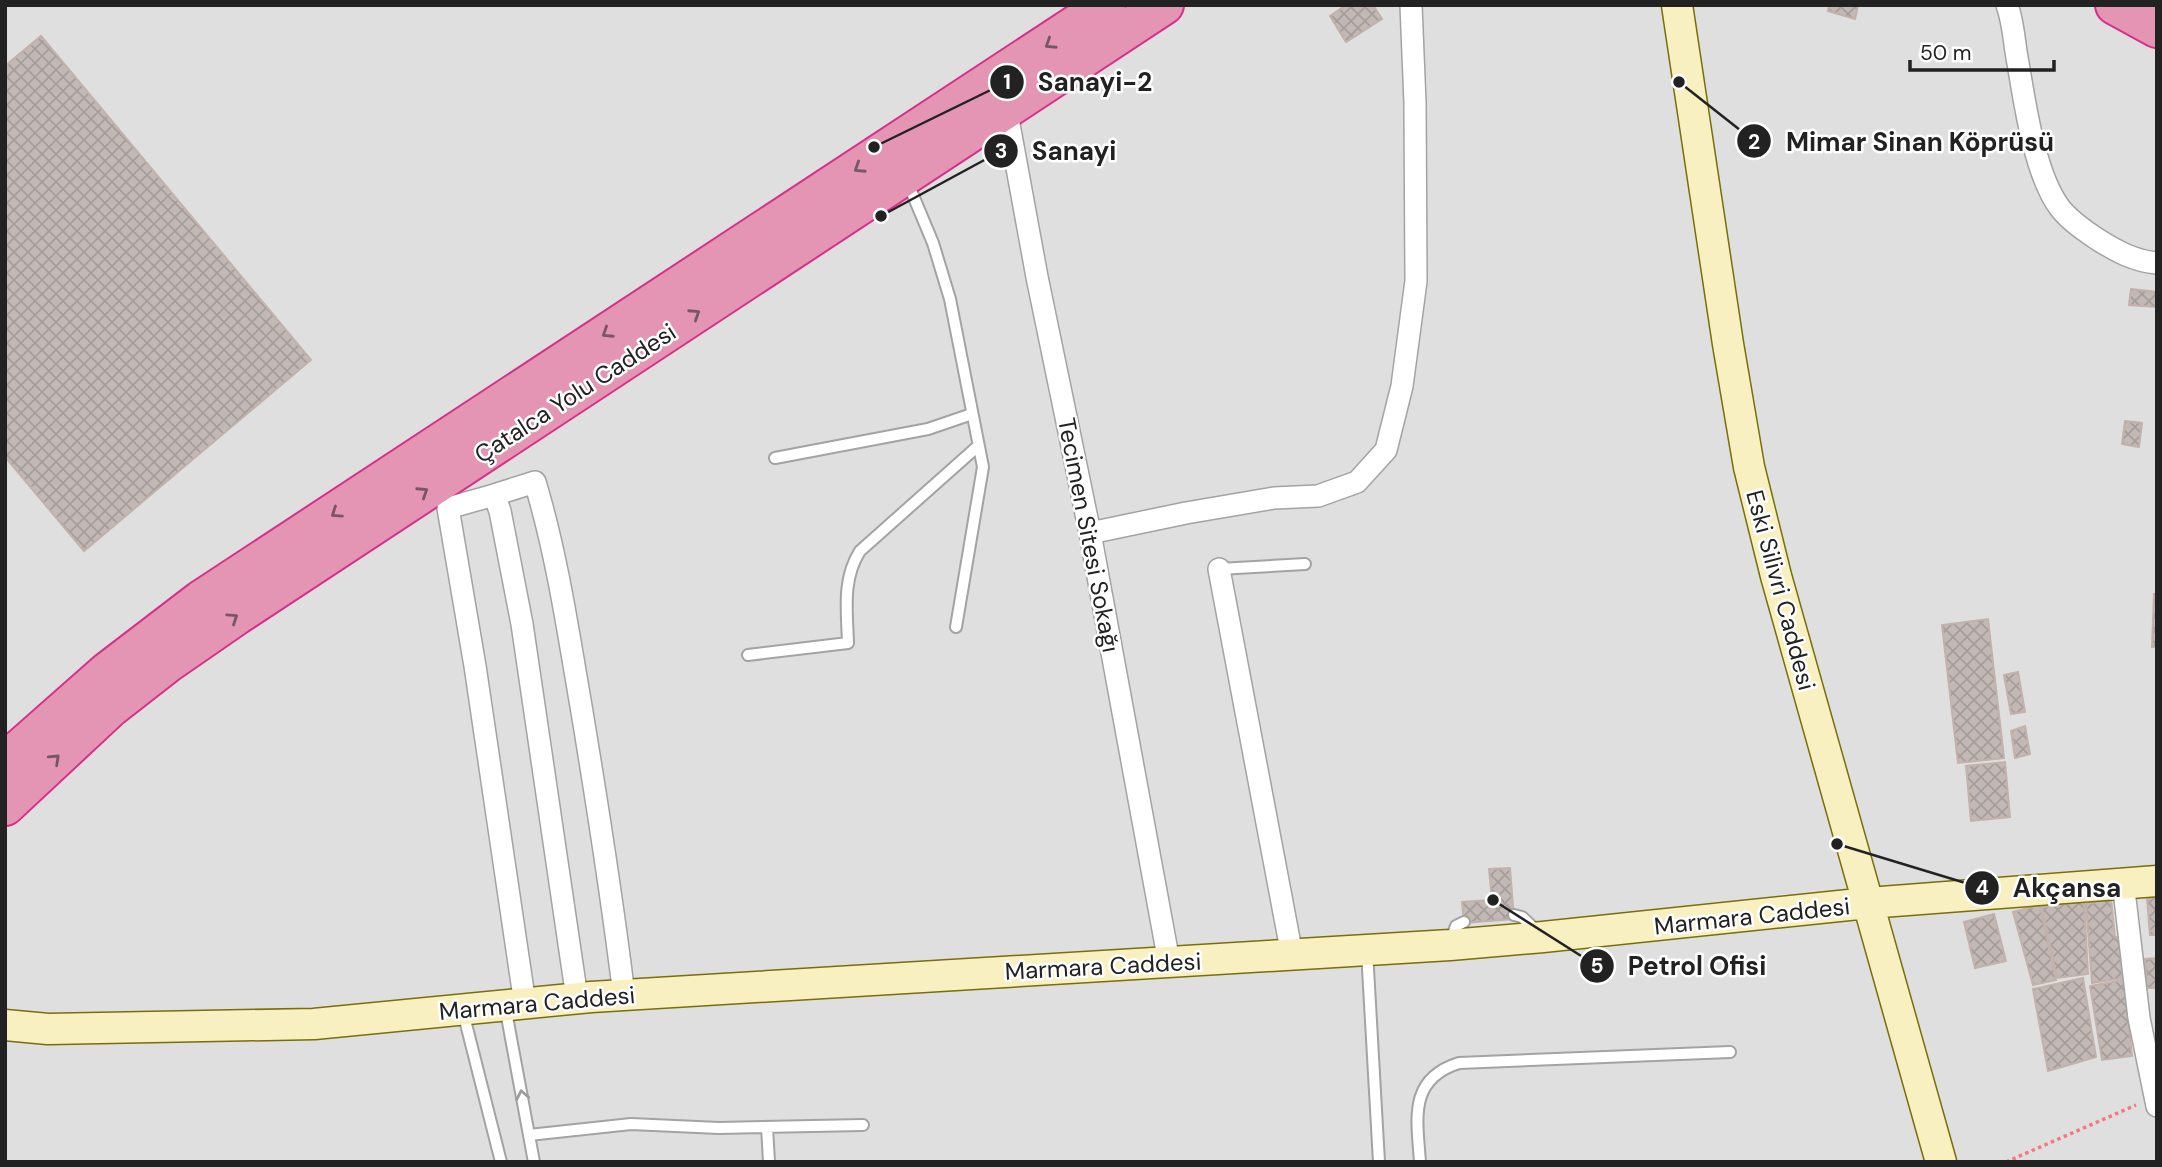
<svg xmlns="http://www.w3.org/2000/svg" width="2162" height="1167" font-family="'DM Sans',sans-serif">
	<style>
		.residential { fill: #e0dfdf }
		.building { fill: url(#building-cross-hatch); stroke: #c3b1ac; stroke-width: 2 }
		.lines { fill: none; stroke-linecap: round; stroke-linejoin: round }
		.lane-casing { stroke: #a3a3a3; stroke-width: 14 }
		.street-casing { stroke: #a3a3a3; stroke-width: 24 }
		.secondary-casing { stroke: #786e0a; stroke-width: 33 }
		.highway-casing { stroke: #d53189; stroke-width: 42 }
		.path { stroke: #f47783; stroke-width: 3.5; stroke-dasharray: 3.5 3.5; stroke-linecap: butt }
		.lane { stroke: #fff; stroke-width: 10 }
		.street { stroke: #fff; stroke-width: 21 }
		.secondary { stroke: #f8f0c1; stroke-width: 30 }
		.highway { stroke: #e495b3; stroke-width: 38 }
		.oneway { stroke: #795663 }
		.oneway2 { stroke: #9c9c9c }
		.labels { text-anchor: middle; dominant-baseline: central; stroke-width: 5; stroke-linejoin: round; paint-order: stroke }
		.street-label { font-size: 24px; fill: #222; stroke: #fff }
		.leader { fill: none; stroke: #222; stroke-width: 2.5 }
		.callout-dot { fill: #222; stroke: #fff; stroke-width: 2.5 }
		.mark-label { font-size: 21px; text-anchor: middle; font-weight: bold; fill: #fff }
		.callout-label { font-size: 26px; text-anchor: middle; font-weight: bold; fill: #222; stroke: #fff; stroke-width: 5; stroke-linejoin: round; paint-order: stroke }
	</style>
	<defs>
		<pattern id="building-cross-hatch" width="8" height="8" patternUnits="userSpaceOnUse" patternTransform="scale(1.75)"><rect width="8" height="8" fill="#c2b8b5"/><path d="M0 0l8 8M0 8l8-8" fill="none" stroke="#a69e9b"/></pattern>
	</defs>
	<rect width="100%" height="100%" fill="#f1ede9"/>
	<path class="residential" d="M5,5h2152v1157h-2152z"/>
	<path class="building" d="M1346,5h27l9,14 -36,23 -16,-26z
		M1829,5h29l-3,14 -27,-8z
		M41,36l270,324 -227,191 -79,-94v-391z
		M2131,289l26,3v15l-28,-2z
		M2125,421l17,2 -3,24 -17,-3z
		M2154,594h3v53h-5z
		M1988,619l16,139 -46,5 -16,-138z
		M2018,672l7,40 -14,2 -7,-39z
		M2025,726l5,28 -15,4 -4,-27z
		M2005,762l5,55 -39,4 -5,-55z
		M1510,868l4,51 -50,4 -2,-21 30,-2 -3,-31z
		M2157,897v38h-7l-3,-37z
		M2111,899l4,38h4l4,41 -31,5 -6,-79z
		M2084,901l4,73 -31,4 -15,-71z
		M2040,905l16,75 -23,5 -20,-73z
		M1994,914l12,47 -31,7 -11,-46z
		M2157,958v30h-10l-2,-29z
		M2083,978l13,79 -48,14 -15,-82z
		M2124,980l8,76 -30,4 -12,-74z"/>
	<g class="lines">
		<defs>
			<path id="lane" d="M907,181l26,62 17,56 33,168 -27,160
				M775,458l153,-29 44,-15
				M1219,569l86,-5
				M748,655l100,-12c-1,-32 -6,-64 12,-92l118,-105
				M1514,915l8,2 17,16
				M1450,941l6,-15 8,-4
				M1367,951l12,211
				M505,1006l29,156
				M463,1012l38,150
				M767,1127l2,35
				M529,1135l102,-11 88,4 144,-3
				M1420,1162c-3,-43 -12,-83 39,-99l271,-11"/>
			<path id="street" d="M2007,5c7,19 7,39 11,58 7,42 17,112 42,145 10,13 24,22 37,31 19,12 37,22 60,24
				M1006,108l31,169 53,256 79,429
				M494,495l41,-13c22,73 33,149 46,224 16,96 31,192 43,289
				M1090,533l96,-20 88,-15 44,-2 39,-14 29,-32 16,-64 14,-105 -1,-178 -4,-98
				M1219,569l73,386
				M2123,882l16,136 18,88
				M525,1004l-50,-338 -27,-158 46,-13 6,16 22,113 55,374"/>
			<path id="secondary" d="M1677,5l51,339 21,123 27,109 165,586
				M5,1025l43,4 266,-5 277,-27 859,-52 93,-8 325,-34 289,-22"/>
			<path id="highway" d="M2115,5l42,23
				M5,762l102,-90 94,-72 905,-595
				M5,806l105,-98 59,-46 68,-47 927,-610"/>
		</defs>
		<use href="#lane" class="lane-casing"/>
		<use href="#street" class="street-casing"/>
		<use href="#secondary" class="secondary-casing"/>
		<use href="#highway" class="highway-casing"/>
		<path class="path" d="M2006,1162l130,-57"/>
		<use href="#lane" class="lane"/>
		<use href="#street" class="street"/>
		<use href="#secondary" class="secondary"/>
		<use href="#highway" class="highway"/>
	</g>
	<defs><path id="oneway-chevron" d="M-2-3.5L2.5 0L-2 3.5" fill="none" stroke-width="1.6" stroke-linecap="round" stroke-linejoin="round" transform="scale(1.75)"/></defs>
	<g class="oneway">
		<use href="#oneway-chevron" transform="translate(1050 44) rotate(147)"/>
		<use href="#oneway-chevron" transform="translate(859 168) rotate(147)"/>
		<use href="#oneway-chevron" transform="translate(695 314) rotate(-33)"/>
		<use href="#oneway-chevron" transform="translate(607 333) rotate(147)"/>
		<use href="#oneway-chevron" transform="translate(423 492) rotate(-33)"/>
		<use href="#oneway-chevron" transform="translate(336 513) rotate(146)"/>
		<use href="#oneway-chevron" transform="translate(233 618) rotate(-34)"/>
		<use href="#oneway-chevron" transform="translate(55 759) rotate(-43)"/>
	</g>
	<use class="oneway2" href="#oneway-chevron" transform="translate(522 1095) rotate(-101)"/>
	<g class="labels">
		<g class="street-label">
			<text transform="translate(575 393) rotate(-33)">Çatalca Yolu Caddesi</text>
			<text transform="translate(1089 535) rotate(79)">Tecimen Sitesi Sokağı</text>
			<text transform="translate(1781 590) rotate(75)">Eski Silivri Caddesi</text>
			<text transform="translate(1752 916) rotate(-6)">Marmara Caddesi</text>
			<text transform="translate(1103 966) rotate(-3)">Marmara Caddesi</text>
			<text transform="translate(537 1003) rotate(-5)">Marmara Caddesi</text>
		</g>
	</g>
	<path class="leader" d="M874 147L1007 82M1679 82L1754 141M881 216L1001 151M1837 844L1982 888M1493 900L1597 966"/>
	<g class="callout-dot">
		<circle cx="874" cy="147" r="7"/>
		<circle cx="1679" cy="82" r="7"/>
		<circle cx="881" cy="216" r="7"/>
		<circle cx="1837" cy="844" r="7"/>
		<circle cx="1493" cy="900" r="7"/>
		<circle cx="1007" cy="82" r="18"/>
		<circle cx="1754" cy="141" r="18"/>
		<circle cx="1001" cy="151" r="18"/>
		<circle cx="1982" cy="888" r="18"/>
		<circle cx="1597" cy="966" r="18"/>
	</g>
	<g class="mark-label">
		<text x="1007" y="89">1</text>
		<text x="1754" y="149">2</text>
		<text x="1001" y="158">3</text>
		<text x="1982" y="895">4</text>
		<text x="1597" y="973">5</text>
	</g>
	<g class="callout-label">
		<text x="1095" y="91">Sanayi-2</text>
		<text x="1920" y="151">Mimar Sinan Köprüsü</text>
		<text x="1074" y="160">Sanayi</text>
		<text x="2067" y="897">Akçansa</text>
		<text x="1697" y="975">Petrol Ofisi</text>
	</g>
	<rect width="2162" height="1167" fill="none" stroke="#222222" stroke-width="14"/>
	<path d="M1910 60v10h144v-10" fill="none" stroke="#222222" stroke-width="3.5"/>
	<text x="1920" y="60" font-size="21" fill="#222222" stroke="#ffffff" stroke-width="5" paint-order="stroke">50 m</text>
</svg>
